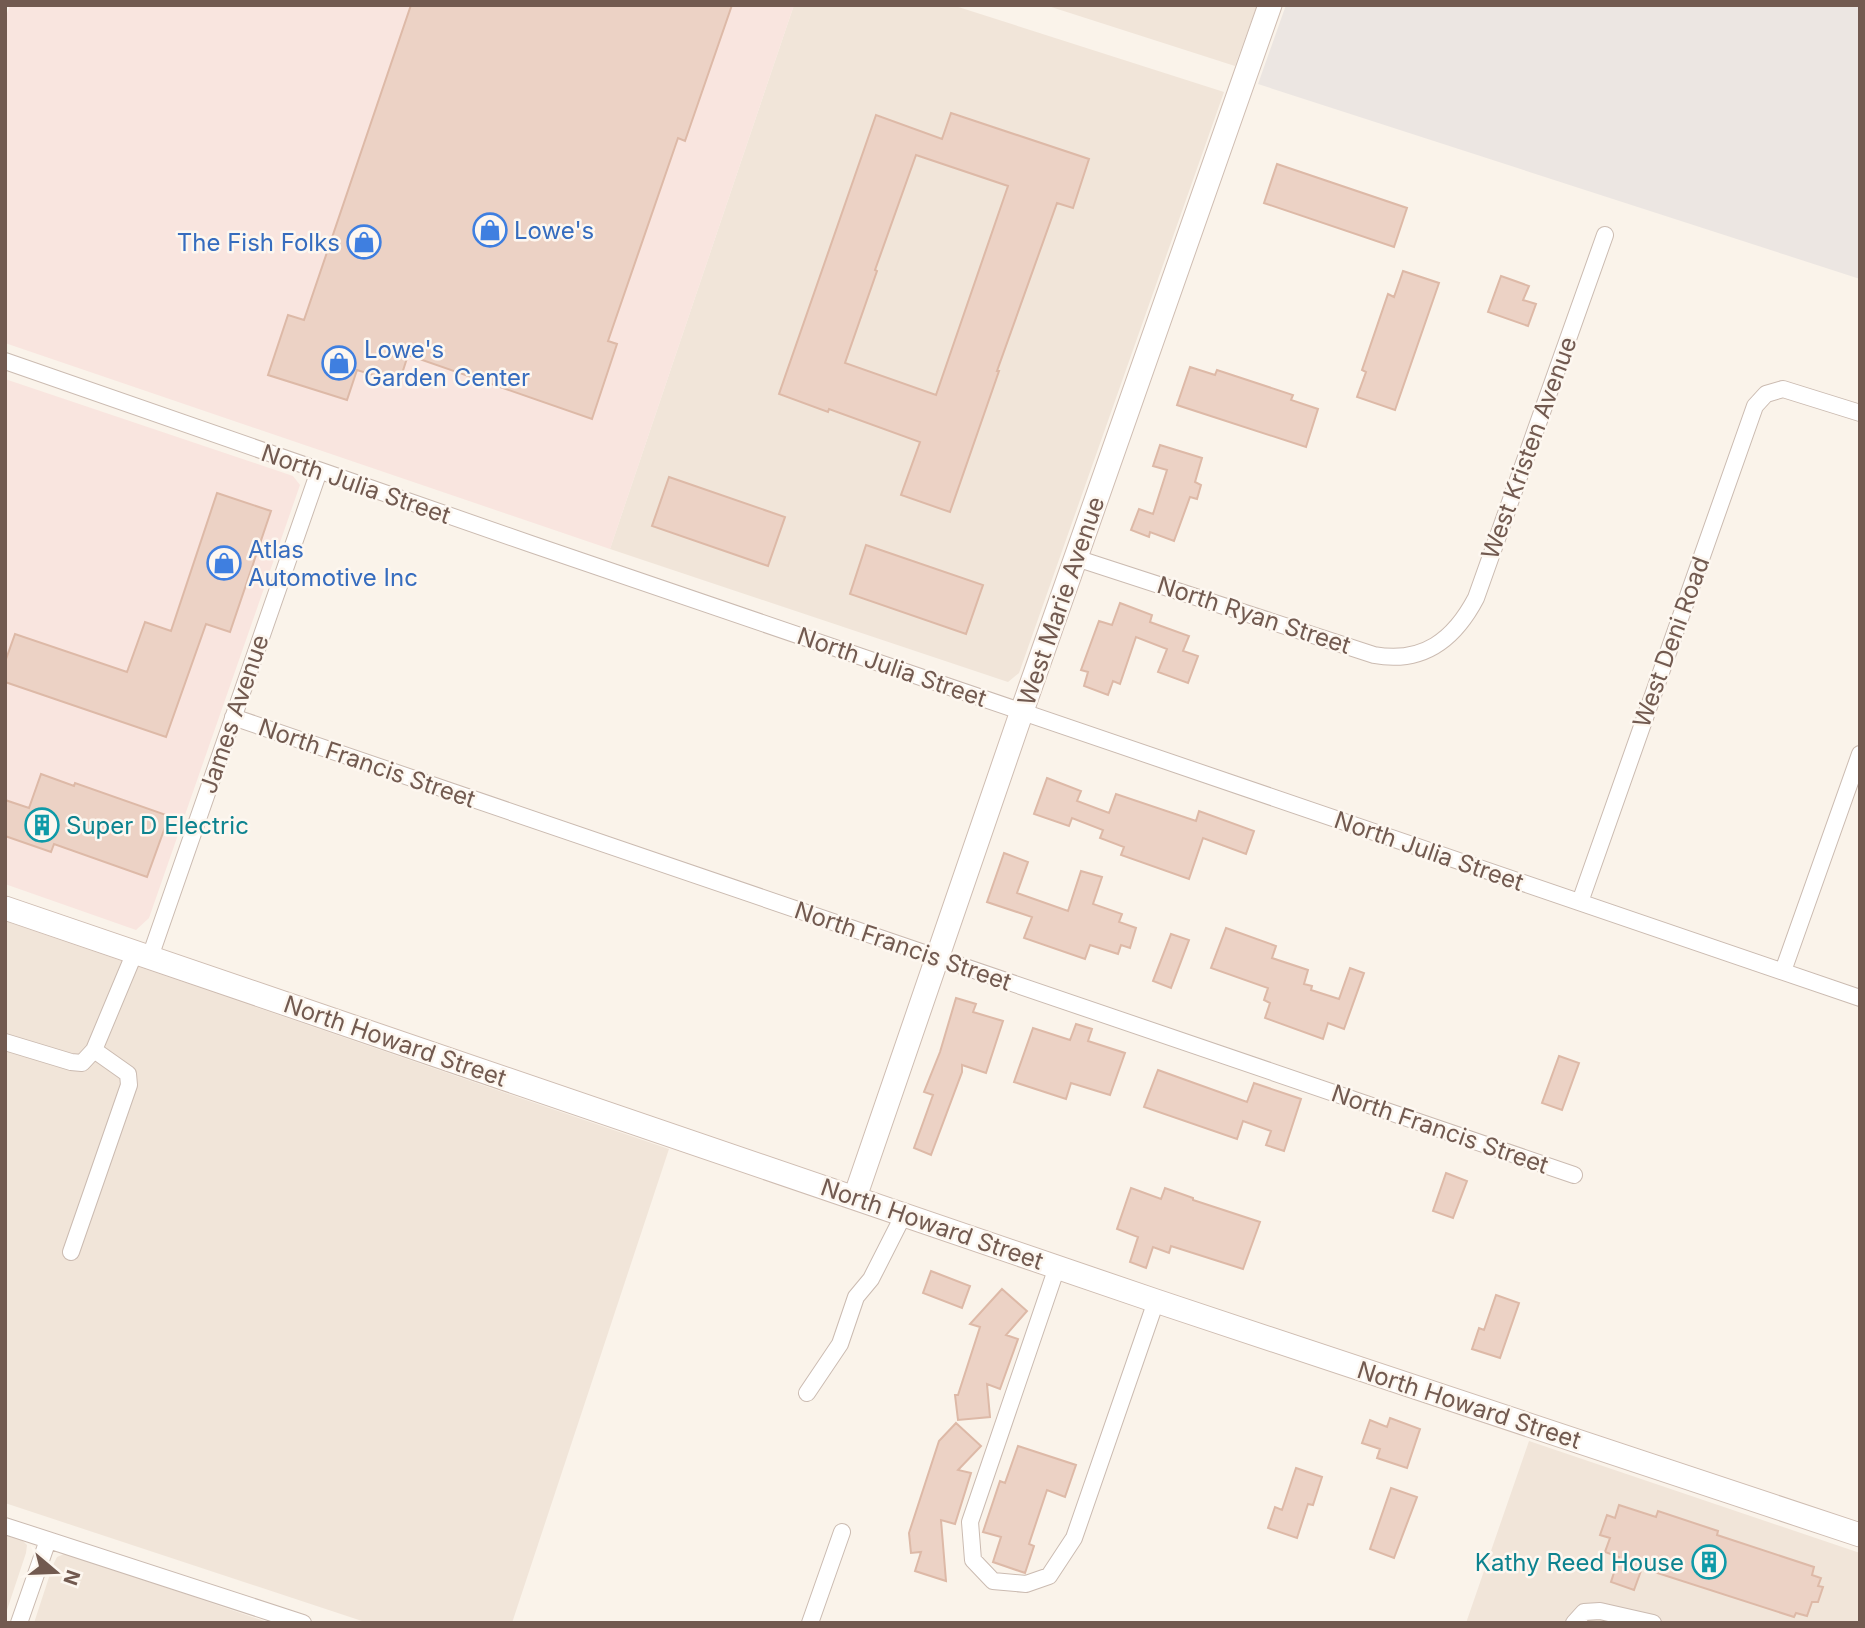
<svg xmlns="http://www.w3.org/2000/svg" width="1865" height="1628" font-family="Inter,sans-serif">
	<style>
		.residential { fill: #f1e5d9 }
		.commercial { fill: #f9e5df }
		.industrial { fill: #ece6e2 }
		.building { fill: #ecd2c5; stroke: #ddb9a7; stroke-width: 2; fill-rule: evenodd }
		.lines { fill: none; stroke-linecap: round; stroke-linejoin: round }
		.street-casing { stroke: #cbbbb1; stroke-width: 18 }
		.secondary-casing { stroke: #cfbdb2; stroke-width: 25 }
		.street { stroke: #fff; stroke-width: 16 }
		.secondary { stroke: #fff; stroke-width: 23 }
		.labels { text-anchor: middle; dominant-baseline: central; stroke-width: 5; stroke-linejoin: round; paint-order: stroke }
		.shop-label { font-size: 24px; fill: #366cbe; stroke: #fdf7f0; text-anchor: start }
		.street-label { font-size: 24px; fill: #725a50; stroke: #fdf7f0 }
		.culture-label { font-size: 24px; fill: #0d838f; stroke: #fdf7f0; text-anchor: start }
	</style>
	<rect width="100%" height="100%" fill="#faf3ea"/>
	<path class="residential" d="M794,5h158l272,87 -205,581 -11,9 -398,-133z
		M1045,5h212l-22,61z
		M5,921l664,228 -157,474h-144l-363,-120z
		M1529,1441l331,112v70h-394z
		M5,1532l12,3 10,10 -1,8 -21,63z
		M64,1554l7,1 199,68h-236l19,-58 4,-8z"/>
	<path class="commercial" d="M10,5h784l-184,544 -605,-206v-324z
		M5,379l288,97 7,9 -151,433 -13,12 -131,-46z"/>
	<path class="industrial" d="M1286,5h574v274l-602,-195z"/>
	<path class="building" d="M411,5h321l-47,136 -7,-3 -70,203 9,3 -25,75 -184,-64 -9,28 -42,-13 -10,30 -79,-25 20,-60 16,5z
		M951,113l138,46 -16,49 -16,-5 -60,168h2l-49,141 -49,-17 19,-53 -91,-33 -1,3 -49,-18 97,-279 66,24zM916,155l92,31 -72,209 -91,-32 32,-92 -2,-1z
		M1277,164l130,44 -13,39 -130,-44z
		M1403,271l36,12 -44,127 -38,-13 9,-25 -4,-2 26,-76 6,3z
		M1501,276l28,10 -6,14 13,4 -8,22 -40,-14z
		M1190,367l25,8 2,-5 76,25 -2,5 27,9 -12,38 -129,-42z
		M1160,445l42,13 -7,24 6,3 -4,14 -7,-2 -16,44 -24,-9 -1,5 -18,-7 8,-21 14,5 14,-44 -14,-4z
		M669,477l116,40 -17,49 -116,-40z
		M217,493l54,18 -41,121 -24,-8 -40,113 -161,-55v-20l10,-28 112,38 18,-50 26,9z
		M866,545l117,40 -17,49 -116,-40z
		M1120,603l32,12 -2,7 39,14 -6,15 15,5 -10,27 -30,-11 9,-23 -31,-12 -16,47 -7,-3 -5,14 -24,-9 4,-14 -7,-2 18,-49 13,4z
		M41,774l33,12 1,-3 94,33 -22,61 -93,-33 -3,8 -46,-16v-36l24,8z
		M1047,778l34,13 -4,10 32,12 7,-19 80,27 3,-10 55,20 -8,23 -43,-16 -14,41 -68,-24 3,-8 -24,-9 3,-8 -31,-12 -3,8 -35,-12z
		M1004,853l24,9 -11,31 51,18 13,-40 21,6 -9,27 29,10 -3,8 17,6 -6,20 -9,-3 -3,9 -28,-9 -5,14 -61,-21 8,-21 -45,-15z
		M1226,928l50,18 -4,12 36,12 -4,14 8,2 -1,4 28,9 11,-31 14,5 -20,56 -16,-6 -5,16 -58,-21 5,-15 -6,-3 4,-12 -57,-20z
		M1171,934l18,6 -18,48 -18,-7z
		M956,998l20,6 -3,8 30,9 -17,52 -24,-8v7l-31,83 -17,-7 19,-53 -9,-3 16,-40z
		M1076,1024l16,5 -4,12 37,12 -15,42 -39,-12 -5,16 -52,-17 19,-54 37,12z
		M1559,1056l20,7 -17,47 -20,-7z
		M1158,1070l89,32 7,-19 47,16 -17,52 -18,-6 5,-14 -28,-10 -6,18 -93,-32z
		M1446,1173l21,8 -14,37 -20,-7z
		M1131,1188l30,11 4,-11 28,10v2l67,22 -17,47 -72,-23 -2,7 -16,-6 -7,21 -16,-6 8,-25 -21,-8z
		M931,1271l39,15 -8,22 -39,-15z
		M1002,1289l25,22 -21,24 12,4 -18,50 -13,-5 3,33 -32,3 -3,-25h3l22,-68 -10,-3z
		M1496,1295l23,8 -19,55 -28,-9 7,-21 5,2z
		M1390,1418l30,11 -13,39 -30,-10 3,-9 -18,-6 8,-23 17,7z
		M956,1423l25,23 -23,24 13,3 -16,51 -14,-4 5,61 -31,-10 6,-19 -10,1 -2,-20 30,-92z
		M1018,1446l58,19 -11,32 -18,-7 -18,54 5,2 -9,27 -32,-11 8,-25 -18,-5 17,-51 5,2z
		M1296,1468l26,9 -9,28 -5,-1 -11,34 -29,-10 7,-21 7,3z
		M1391,1488l26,9 -23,61 -24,-9z
		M1619,1505l37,12 2,-6 60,20 -1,4 97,32 -2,8 9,3 -3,8 5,1 -5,15h-6l-5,14 -11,-3 -2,4 -152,-49 -8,22 -23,-8 8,-25 -14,-5 5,-14 -10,-3 7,-20 8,3z"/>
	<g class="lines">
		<defs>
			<path id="street" d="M5,361l526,183 1329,454
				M1076,558l298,97c49,9 80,-15 102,-57l129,-363
				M233,717l1341,458
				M1580,902l175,-496 11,-12 17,-5 77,24
				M150,957l169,-486
				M1783,971l77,-217
				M5,1042l66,20 11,1 12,-13 41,-98
				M71,1252l58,-167 -1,-11 -34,-24
				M1057,1267l-87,255 3,38 20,21 33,3 23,-8 25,-38 82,-237
				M807,1393l33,-49 16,-47 15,-18 33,-65
				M5,1526l298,97
				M19,1623l29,-83
				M810,1623l32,-91
				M1574,1623l10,-11 16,-1 53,12"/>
			<path id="secondary" d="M5,908l1151,393 704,234
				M855,1197l167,-486 248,-706"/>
		</defs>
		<use href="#street" class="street-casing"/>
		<use href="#secondary" class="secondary-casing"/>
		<use href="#street" class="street"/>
		<use href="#secondary" class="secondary"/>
	</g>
	<defs>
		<symbol id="shop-ring" viewBox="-11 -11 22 22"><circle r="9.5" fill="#fdf7f0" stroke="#3f7fe0" stroke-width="1.5"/><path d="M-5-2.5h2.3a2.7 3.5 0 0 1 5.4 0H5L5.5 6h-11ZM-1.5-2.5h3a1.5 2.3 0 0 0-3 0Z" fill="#3f7fe0"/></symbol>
		<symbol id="building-ring" viewBox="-11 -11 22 22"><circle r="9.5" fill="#fdf7f0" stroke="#0f9aa8" stroke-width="1.5"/><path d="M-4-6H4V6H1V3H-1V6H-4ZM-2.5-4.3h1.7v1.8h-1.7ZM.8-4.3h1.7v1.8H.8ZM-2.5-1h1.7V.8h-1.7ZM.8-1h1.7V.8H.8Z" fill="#0f9aa8"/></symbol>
	</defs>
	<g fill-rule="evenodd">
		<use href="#shop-ring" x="471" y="211" width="38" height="38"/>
		<use href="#shop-ring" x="345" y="223" width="38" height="38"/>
		<use href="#shop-ring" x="320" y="344" width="38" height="38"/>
		<use href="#shop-ring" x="205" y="544" width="38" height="38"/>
		<use href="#building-ring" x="23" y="806" width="38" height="38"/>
		<use href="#building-ring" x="1690" y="1543" width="38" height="38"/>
	</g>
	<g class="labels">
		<g class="shop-label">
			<text x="514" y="230">Lowe's</text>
			<text x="340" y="242" text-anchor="end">The Fish Folks</text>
			<text x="364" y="349">Lowe's<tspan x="364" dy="28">Garden Center</tspan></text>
			<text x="248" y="549">Atlas<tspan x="248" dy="28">Automotive Inc</tspan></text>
		</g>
		<g class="street-label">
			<text transform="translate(1529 448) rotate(-70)">West Kristen Avenue</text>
			<text transform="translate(356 484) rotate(19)">North Julia Street</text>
			<text transform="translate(1061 601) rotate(-71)">West Marie Avenue</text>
			<text transform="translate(1254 615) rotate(18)">North Ryan Street</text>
			<text transform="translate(1671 642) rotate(-70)">West Deni Road</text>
			<text transform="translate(892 667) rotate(19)">North Julia Street</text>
			<text transform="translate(234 714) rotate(-71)">James Avenue</text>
			<text transform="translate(367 763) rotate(19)">North Francis Street</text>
			<text transform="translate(1429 851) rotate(19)">North Julia Street</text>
			<text transform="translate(903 946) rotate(19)">North Francis Street</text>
			<text transform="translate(395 1041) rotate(19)">North Howard Street</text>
			<text transform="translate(1440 1129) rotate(19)">North Francis Street</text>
			<text transform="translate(932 1224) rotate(19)">North Howard Street</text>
			<text transform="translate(1469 1405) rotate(18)">North Howard Street</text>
		</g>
		<g class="culture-label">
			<text x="66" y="825">Super D Electric</text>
			<text x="1684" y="1562" text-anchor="end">Kathy Reed House</text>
		</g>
	</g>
	<rect width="1865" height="1628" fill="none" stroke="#725a50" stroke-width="14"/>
	<g transform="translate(56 1572) rotate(109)" stroke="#fdf7f0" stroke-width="5" paint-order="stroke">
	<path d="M0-5L12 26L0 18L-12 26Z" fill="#725a50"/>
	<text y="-10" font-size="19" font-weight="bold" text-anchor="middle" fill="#725a50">N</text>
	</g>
</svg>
